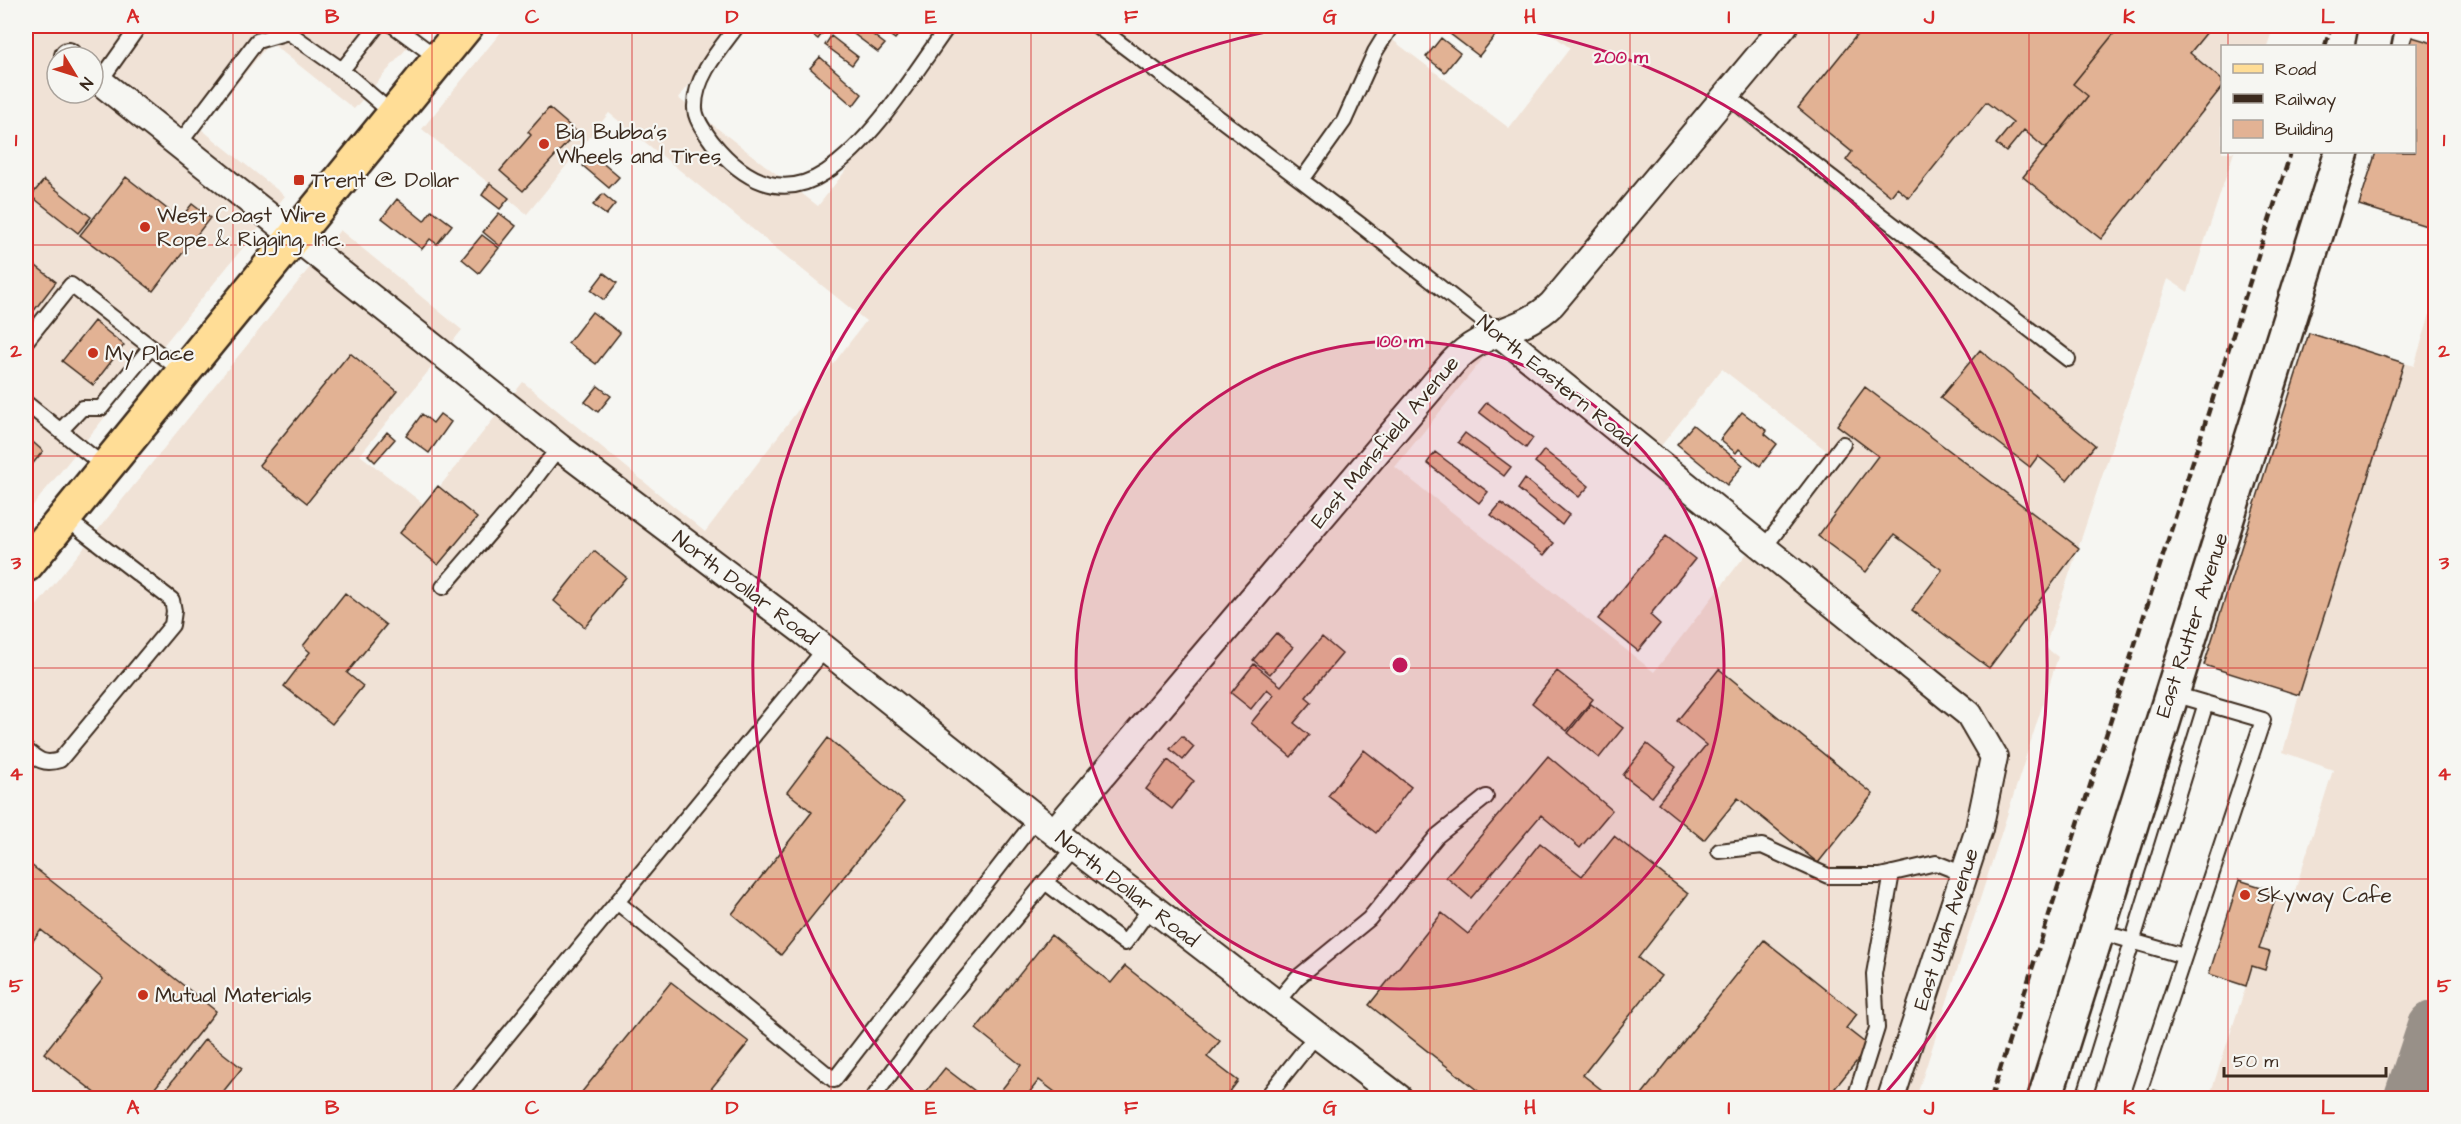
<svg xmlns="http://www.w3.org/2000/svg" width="2461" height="1124" font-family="'Architects Daughter',sans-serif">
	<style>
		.built { fill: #f0e2d6; fill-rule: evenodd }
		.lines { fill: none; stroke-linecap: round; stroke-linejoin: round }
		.taxiway { stroke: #989088; stroke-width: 58 }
		.building { fill: #e2b294; stroke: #3b2a1e; stroke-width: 1.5 }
		.lane-casing { stroke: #3b2a1e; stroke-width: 18 }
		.street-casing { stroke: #3b2a1e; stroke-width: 30 }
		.secondary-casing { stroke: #3b2a1e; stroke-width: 38 }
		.primary-casing { stroke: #3b2a1e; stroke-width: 38 }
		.lane { stroke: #f6f6f2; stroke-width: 14 }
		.street { stroke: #f6f6f2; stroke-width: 26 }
		.secondary { stroke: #f6f6f2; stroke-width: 33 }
		.primary { stroke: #ffdd96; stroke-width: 33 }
		.rail { stroke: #3b2a1e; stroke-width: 4.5; stroke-dasharray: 9 4.5; stroke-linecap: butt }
		.grid { fill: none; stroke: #d62828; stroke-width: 1.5; stroke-opacity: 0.55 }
		.ring { fill: none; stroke: #c2185b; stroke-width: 3 }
		.poi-dot { fill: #c8321e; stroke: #f6f6f2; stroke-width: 2 }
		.labels { text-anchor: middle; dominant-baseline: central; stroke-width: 4.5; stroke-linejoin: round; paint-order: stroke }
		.poi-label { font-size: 21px; fill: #3b2a1e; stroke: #f6f6f2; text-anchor: start }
		.street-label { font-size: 21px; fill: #3b2a1e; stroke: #f6f6f2 }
		.centre { fill: #c2185b; stroke: #f6f6f2; stroke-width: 3 }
		.ring-label { font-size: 18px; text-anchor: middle; font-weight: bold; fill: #c2185b; stroke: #f6f6f2; stroke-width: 4.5; stroke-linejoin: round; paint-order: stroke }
		.neatline { fill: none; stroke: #d62828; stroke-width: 2 }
		.grid-label { font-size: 20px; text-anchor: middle; font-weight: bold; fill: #d62828 }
	</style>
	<rect width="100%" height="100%" fill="#f6f6f2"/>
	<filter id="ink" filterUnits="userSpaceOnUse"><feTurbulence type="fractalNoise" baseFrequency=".0167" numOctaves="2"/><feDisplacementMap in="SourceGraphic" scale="12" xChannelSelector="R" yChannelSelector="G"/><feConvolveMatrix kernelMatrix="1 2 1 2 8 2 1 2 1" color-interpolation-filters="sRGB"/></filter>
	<g filter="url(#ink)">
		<path class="built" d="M26,26h400l-72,83 -84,-67 -69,87 84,67 -259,318zM57,57h36v36h-36z
			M506,26h227l-55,72 140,108 140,-180h441l-9,12 119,90 61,-80 -29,-22h733l-7,20h-45v106h12l-46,140 -20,-13 -123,368 13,10 -142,441h-1890v-479l314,-389 122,100 -102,125 65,50 98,-123 182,150 161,-211 -257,-208 -82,101 -105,-85zM1494,345l151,121 77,-97 105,82 -173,221 -259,-205z
			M2435,298v800h-226l37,-112 -37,-12 30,-94 54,17 40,-127 -50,-18 16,-57 -95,-30 105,-332 105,33z"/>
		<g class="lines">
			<path class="taxiway" d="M2413,1098l23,-69"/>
		</g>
		<path class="building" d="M800,26h28l-10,13z
			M843,26h18l24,18 -7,8z
			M877,26h22l4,3 -8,10z
			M1448,26h52l2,1 -23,29 -34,-26z
			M1864,26h256l-47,58 15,12 -42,53 -22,-19 -18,22 -10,-8 17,-21 -27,-21 -77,96 -12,-10 -6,8 -45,-36 6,-8 -54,-44z
			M2120,26h92l-22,27 32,27v7l-121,152 -78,-62 65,-81 -15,-12z
			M831,36l27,21 -6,8 -27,-20z
			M2412,37l24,7v185l-77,-24 17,-53h38v-106h-5z
			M1441,38l19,15 -15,19 -19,-15z
			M820,57l42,37 -9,12 -43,-38z
			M549,108l28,24 -54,59 -23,-20 31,-36 -3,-3z
			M593,155l26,22 -10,11 -26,-22z
			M126,177l54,42 12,-15 18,14 -57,73 -73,-56z
			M44,180l47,37 -13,16 -47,-37z
			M490,183l19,15 -9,11 -18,-14z
			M603,194l12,10 -9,11 -13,-10z
			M397,199l27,22 8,-11 20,15 -15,19 -7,-5 -8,10 -40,-31z
			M499,213l17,13 -16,20 -17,-14z
			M482,235l17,13 -20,25 -17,-14z
			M26,258l30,24 -30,39z
			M604,273l13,10 -13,17 -13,-10z
			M592,312l28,21 -24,31 -28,-21z
			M94,321l30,24 -31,40 -31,-24z
			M2309,333l95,30 -105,332 -95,-30z
			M1980,350l115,95 -28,35 -29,-24 -8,11 -90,-69z
			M350,353l47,38 -90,112 -48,-38z
			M598,386l13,10 -13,16 -13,-10z
			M1865,387l214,161 -90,120 -77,-58 30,-40 -48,-35 -28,37 -48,-36 60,-80 -41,-31z
			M1487,402l46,36 -7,10 -47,-36z
			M1742,412l25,19 -2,3 12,10 -17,22 -21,-17 -3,4 -16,-13z
			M422,414l11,9 7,-9 11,8 -22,31 -23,-17z
			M1693,425l50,40 -16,20 -50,-41z
			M387,432l8,7 -20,23 -7,-7z
			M1465,433l46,34 -7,9 -46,-34z
			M26,436l17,15 -17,21z
			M1544,450l45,36 -10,11 -44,-35z
			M1435,452l53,40 -9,11 -52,-40z
			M1525,479l44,36 -7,10 -44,-36z
			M438,486l39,32 -39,47 -38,-32z
			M1501,503l53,40 -10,12 -53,-40z
			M1666,536l29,23 -45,56 10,9 -22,27 -40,-32z
			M594,551l32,26 -41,50 -31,-26z
			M345,593l41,32 -39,48 16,13 -31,38 -48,-38 26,-34 -7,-6z
			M1276,633l17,14 -23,27 -17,-14z
			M1322,637l20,17 -36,43 6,5 -18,21 15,12 -18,22 -40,-34 23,-28 -7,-6 -16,20 -20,-16 23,-29 27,22z
			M1719,669l154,125 -55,69 -80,-65 -34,42 -46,-37 48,-58 -29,-24z
			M1557,671l36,28 -26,32 -35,-28z
			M1591,704l32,24 -24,30 -31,-25z
			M1182,736l12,11 -11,13 -13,-11z
			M828,738l76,64 -123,153 -49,-41 80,-102 -25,-20z
			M1647,744l29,23 -24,30 -29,-22z
			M1364,750l47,37 -35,46 -48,-37z
			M1548,756l64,54 -32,38 -39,-33 -70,83 -25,-21z
			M1168,760l26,21 -22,28 -26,-20z
			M1614,836l74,58 -50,64 23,18 -78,99 29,23h-125l-118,-93 73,-92 26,21 72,-91 42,33z
			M26,861l190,150 -69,87h-45l-58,-45 59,-74 -62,-49 -15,20z
			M2239,880l38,12 -18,57 11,3 -5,18 -13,-4 -6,20 -37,-12z
			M1051,935l60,48 14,-17 95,75 -13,16 31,24 -13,17h-162l-24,-18 -14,18h-30l26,-33 -45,-36z
			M1764,940l93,74 -11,14 23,18 -42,52h-188z
			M671,982l78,60 -39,48 11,8h-144z
			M205,1039l37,29 -24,30h-59z
			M945,1068l39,30h-63z
			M2154,1090l25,8h-27z"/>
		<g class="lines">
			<defs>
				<path id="lane" d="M394,26l45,33
					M737,26c-16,22 -42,50 -42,80 -1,12 10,26 17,36 30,37 69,60 114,30 48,-32 89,-100 122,-146
					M1097,26l261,197 139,109
					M342,70l35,-44
					M100,81l39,-55
					M1727,95l52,42 289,222
					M179,144l78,-103 31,-9 54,38 52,45
					M1302,180l42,-59 31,-69 16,-26
					M26,341l45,-56 112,87
					M26,403l79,64
					M60,431l22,-23h19l50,-61
					M1763,549l80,-105
					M443,587l81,-94 35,-46
					M26,750c12,10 18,15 34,10l112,-135 2,-14 -2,-11 -108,-83
					M1075,848l-30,34 80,61 26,-36
					M1719,851l43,-5 66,30h52l56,-13 28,11
					M617,902l217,178 203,-262
					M2097,931l87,25
					M1276,1003l21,-25 72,-59 68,-83 49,-39
					M456,1098l369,-449
					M873,1098l48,-66 124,-150
					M1266,1098l51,-64
					M1855,1098l22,-70 -3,-54 18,-101
					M2084,1098l122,-395
					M2137,1098l126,-378 -93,-27"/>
				<path id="street" d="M68,56l1,1
					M93,76l466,371 245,185 250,200 345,266
					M1497,332l472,382 25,43 -15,72 -88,269
					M1054,832l399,-470c31,-34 68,-28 99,-58l232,-278"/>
				<path id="secondary" d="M2373,46l4,-20
					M2045,1098l297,-946"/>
				<path id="primary" d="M26,565l440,-539"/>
			</defs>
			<use href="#lane" class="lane-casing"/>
			<use href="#street" class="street-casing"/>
			<use href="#secondary" class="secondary-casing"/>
			<use href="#primary" class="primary-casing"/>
			<use href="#lane" class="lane"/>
			<use href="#street" class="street"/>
			<use href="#secondary" class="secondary"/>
			<use href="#primary" class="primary"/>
			<path class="rail" d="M2325,46l6,-20
				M1991,1098l300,-946"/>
		</g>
	</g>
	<path class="grid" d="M233,26v1072M432,26v1072M632,26v1072M831,26v1072M1031,26v1072M1230,26v1072M1430,26v1072M1630,26v1072M1829,26v1072M2029,26v1072M2228,26v20M2228,152v946M26,245h2410M26,456h2410M26,668h2410M26,879h2410"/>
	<circle cx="1400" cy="665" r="324" fill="#c2185b" fill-opacity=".12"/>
	<g class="ring">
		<circle cx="1400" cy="665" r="324"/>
		<path d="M919 1098A647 647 0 0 1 1299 26M1501 26A647 647 0 0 1 1881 1098"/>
	</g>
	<g class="poi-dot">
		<circle cx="544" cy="144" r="6"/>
		<rect x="293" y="174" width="12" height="12" rx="3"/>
		<circle cx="145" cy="227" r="6"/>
		<circle cx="93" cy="353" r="6"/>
		<circle cx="2245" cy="895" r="6"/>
		<circle cx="143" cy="995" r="6"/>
	</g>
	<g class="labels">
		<g class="poi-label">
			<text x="556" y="132">Big Bubba's<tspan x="556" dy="24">Wheels and Tires</tspan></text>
			<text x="311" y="180">Trent @ Dollar</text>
			<text x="157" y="215">West Coast Wire<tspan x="157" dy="24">Rope &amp; Rigging, Inc.</tspan></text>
			<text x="105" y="353">My Place</text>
			<text x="2257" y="895">Skyway Cafe</text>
			<text x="155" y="995">Mutual Materials</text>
		</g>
		<g class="street-label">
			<text transform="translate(1556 381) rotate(39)">North Eastern Road</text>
			<text transform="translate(1385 442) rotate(-50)">East Mansfield Avenue</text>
			<text transform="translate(745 588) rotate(37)">North Dollar Road</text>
			<text transform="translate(2192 625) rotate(-72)">East Rutter Avenue</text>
			<text transform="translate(1127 889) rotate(38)">North Dollar Road</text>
			<text transform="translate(1946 929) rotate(-72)">East Utah Avenue</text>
		</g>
	</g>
	<circle cx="1400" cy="665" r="9" class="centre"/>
	<g class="ring-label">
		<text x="1621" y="63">200 m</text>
		<text x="1400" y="347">100 m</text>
	</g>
	<rect width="2461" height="1124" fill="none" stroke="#f6f6f2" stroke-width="66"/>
	<rect x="2221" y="45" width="195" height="108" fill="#f6f6f2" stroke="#aba49d" stroke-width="1.5"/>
	<rect x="2233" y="64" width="30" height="9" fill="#ffdd96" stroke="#aba49d" stroke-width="1.5"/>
	<text x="2275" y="75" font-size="18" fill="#3b2a1e">Road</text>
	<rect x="2233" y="94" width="30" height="9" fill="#3b2a1e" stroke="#aba49d" stroke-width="1.5"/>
	<text x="2275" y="105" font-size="18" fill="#3b2a1e">Railway</text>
	<rect x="2233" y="120" width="30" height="18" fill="#e2b294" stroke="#aba49d" stroke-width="1.5"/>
	<text x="2275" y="135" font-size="18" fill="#3b2a1e">Building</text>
	<g transform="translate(75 75) rotate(128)"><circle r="28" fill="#f6f6f2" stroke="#aba49d" stroke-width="1.5"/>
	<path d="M0-4.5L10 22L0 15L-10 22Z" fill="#c8321e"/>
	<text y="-9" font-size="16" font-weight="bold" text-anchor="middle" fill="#3b2a1e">N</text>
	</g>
	<path d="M2224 1067v9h162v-9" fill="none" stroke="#3b2a1e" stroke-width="3"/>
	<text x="2233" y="1067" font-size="18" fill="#3b2a1e" stroke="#f6f6f2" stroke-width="4.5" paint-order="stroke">50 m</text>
	<rect x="33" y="33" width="2395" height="1058" class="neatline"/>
	<g class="grid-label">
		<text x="133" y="23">A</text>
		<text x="332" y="23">B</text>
		<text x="532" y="23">C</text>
		<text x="732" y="23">D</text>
		<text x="931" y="23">E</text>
		<text x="1131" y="23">F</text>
		<text x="1330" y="23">G</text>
		<text x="1530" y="23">H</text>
		<text x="1729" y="23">I</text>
		<text x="1929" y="23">J</text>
		<text x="2129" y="23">K</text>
		<text x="2328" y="23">L</text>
		<text x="16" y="146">1</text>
		<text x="2444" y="146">1</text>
		<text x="16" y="357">2</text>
		<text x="2444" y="357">2</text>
		<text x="16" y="569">3</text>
		<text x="2444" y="569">3</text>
		<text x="16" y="780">4</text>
		<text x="2444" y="780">4</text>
		<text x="16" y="992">5</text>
		<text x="2444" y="992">5</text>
		<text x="133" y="1114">A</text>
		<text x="332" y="1114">B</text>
		<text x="532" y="1114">C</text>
		<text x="732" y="1114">D</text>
		<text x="931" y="1114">E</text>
		<text x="1131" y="1114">F</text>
		<text x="1330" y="1114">G</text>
		<text x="1530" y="1114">H</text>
		<text x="1729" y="1114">I</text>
		<text x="1929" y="1114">J</text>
		<text x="2129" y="1114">K</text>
		<text x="2328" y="1114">L</text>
	</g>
</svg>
